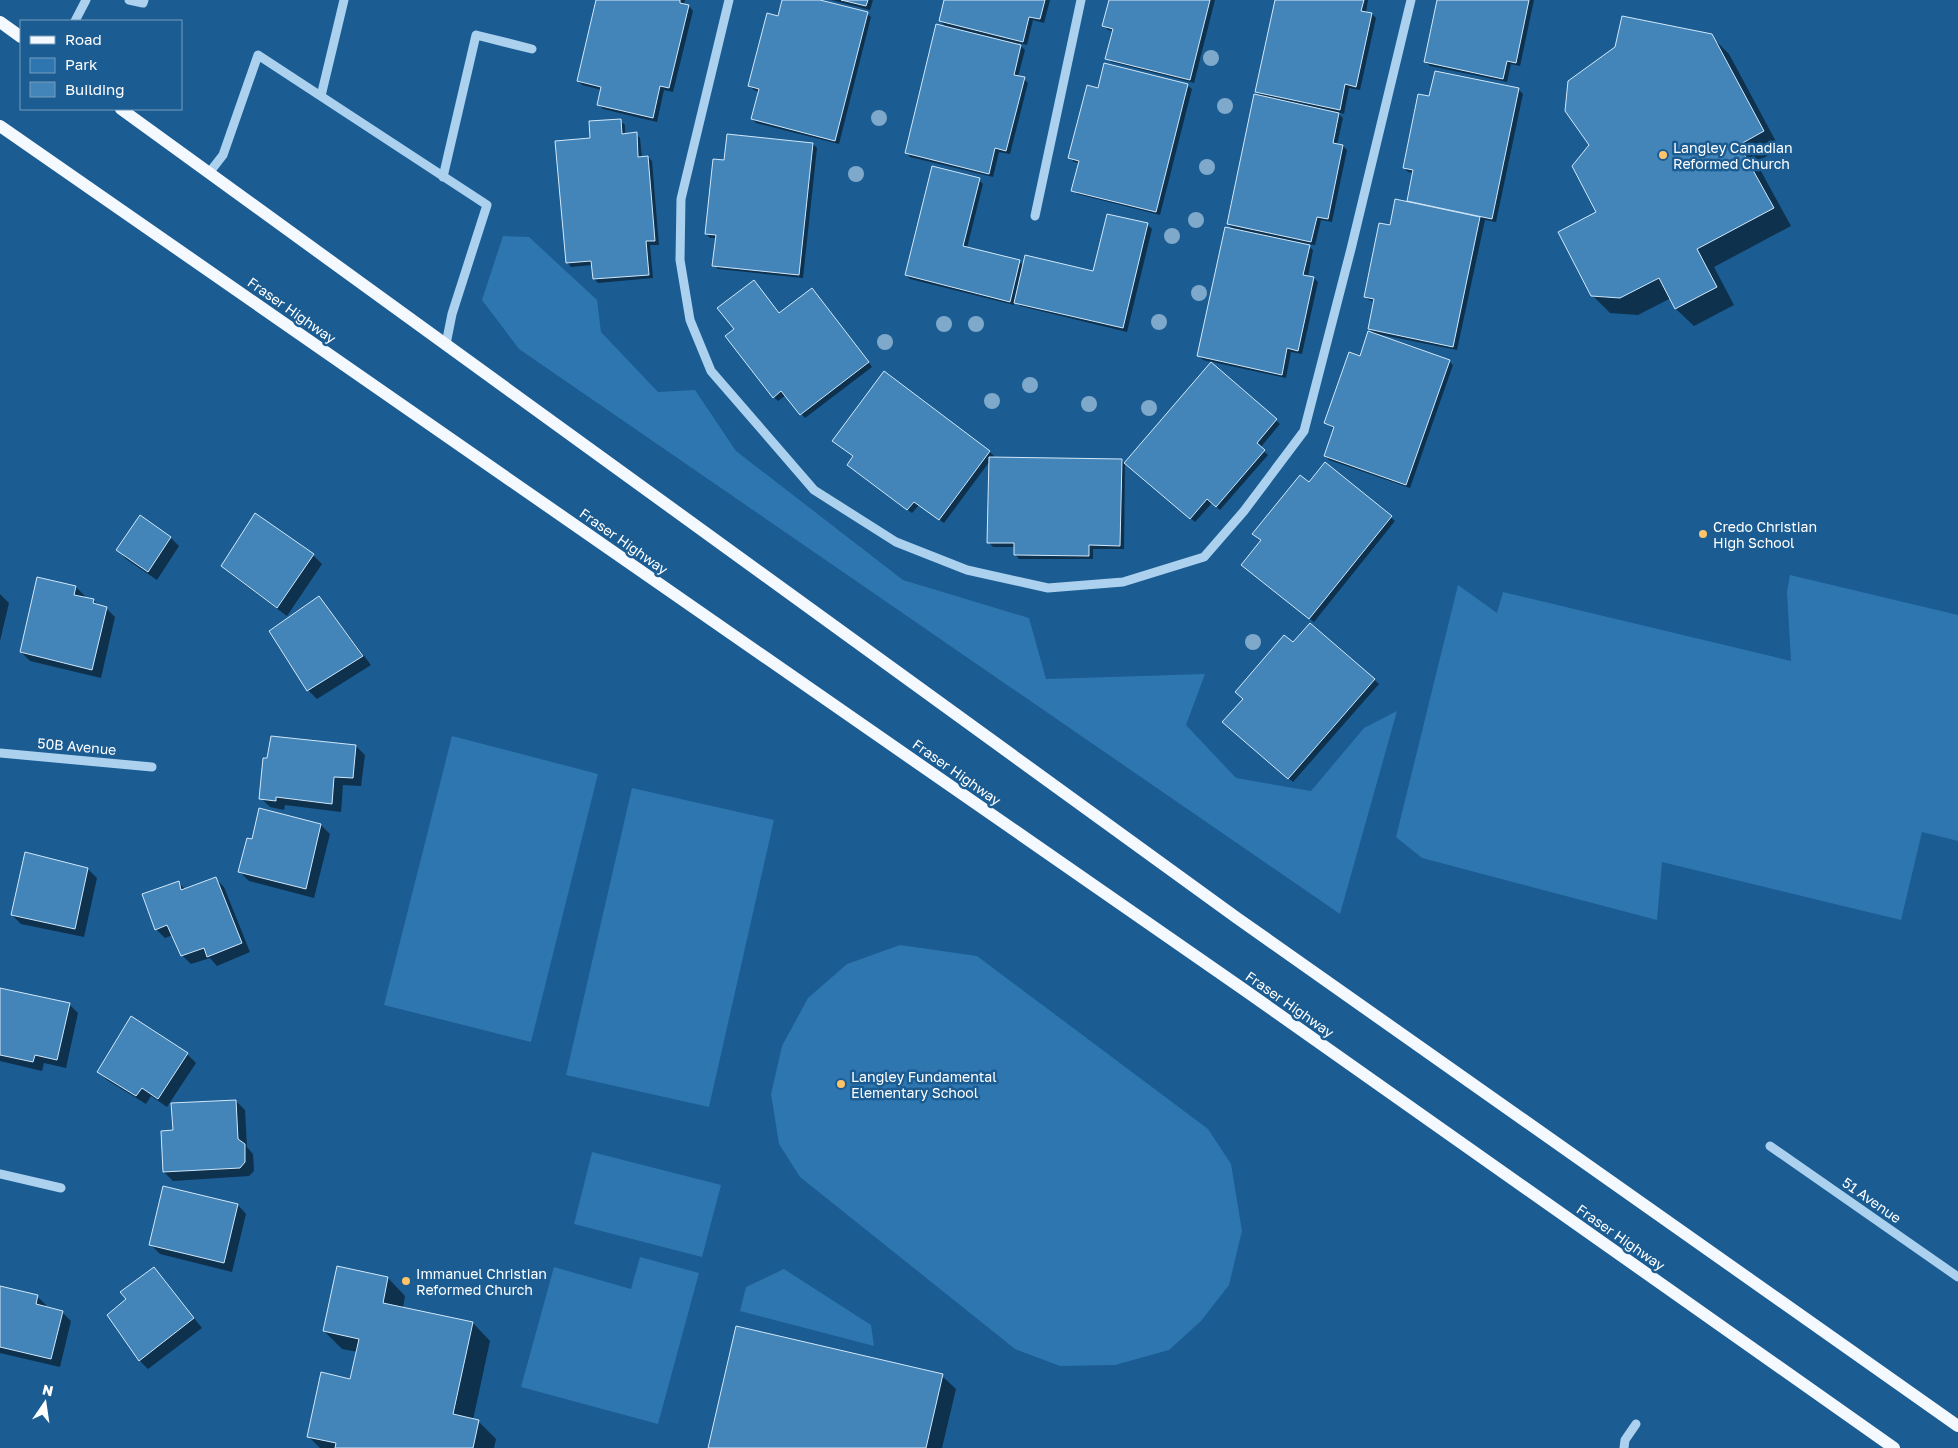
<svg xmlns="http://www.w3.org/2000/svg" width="1958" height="1448" font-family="'Golos Text',sans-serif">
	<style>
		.green { fill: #2e76b0 }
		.shadow { fill: #0007 }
		.building { fill: #4485b9; stroke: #d1e8fa }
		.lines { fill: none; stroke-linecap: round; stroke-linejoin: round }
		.minor { stroke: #abd1ef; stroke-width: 9 }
		.major { stroke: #f3f9ff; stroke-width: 12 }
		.tree { fill: #7fa9cb }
		.poi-dot { fill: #ffc369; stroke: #1b5c92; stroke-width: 2 }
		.labels { text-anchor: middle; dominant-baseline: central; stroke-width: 5; stroke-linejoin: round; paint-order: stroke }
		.poi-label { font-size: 14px; fill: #fff; stroke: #1b5c92; text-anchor: start }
		.street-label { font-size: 14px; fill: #fff; stroke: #1b5c92 }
	</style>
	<rect width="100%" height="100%" fill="#1b5c92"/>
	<path class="green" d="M503,236l26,1 68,63 4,32 57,60 37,-2 41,61 167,129 126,38 17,61 159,-5 -19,51 50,53 75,13 53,-63 33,-17 -57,203 -821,-565 -37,-49z
		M1790,575l168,40v226l-36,-9 -21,88 -239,-58 -5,58 -235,-62 -26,-21 62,-252 39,28 6,-21 288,69 -4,-69z
		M452,736l146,38 -67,268 -147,-37z
		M632,788l142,32 -65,287 -143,-32z
		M900,945l77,11 231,173 23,35 11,67 -13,54 -28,36 -32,29 -54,15 -55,1 -45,-17 -215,-172 -21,-33 -8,-50 11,-48 26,-48 39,-34z
		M592,1152l129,33 -19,72 -128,-33z
		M640,1257l59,16 -41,151 -137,-37 33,-120 77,22z
		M784,1269l87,56 3,21 -134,-35 6,-24z"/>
	<path class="shadow" d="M598,0h87l-1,5 5,1 4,5 -20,81 -9,-2 -7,32 -54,-13 -4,-4 3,-15 -20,-5 -4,-4z
		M783,0h32l52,13 4,4 -32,127 -83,-21 -4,-4 7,-27 -5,-2 -5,-4 30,-68z
		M831,0h42l-3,10z
		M945,0h105l-6,23 -11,-3 -6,25 -9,-2 7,7 -7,27 6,2 4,4 -18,71 -11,-2 -6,25 -83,-20 -4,-5 41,-124 -7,-7z
		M1110,0h105l-21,83 -83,-21 -4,-4 6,-27 -5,-1 -4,-4z
		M1276,0h92l-2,13 6,1 4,4 -16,72 -11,-2 -5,26 -7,-2 6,6 -6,27 6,1 4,4 -15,72 -11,-2 -6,25 -8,-1 6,6 -5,27 6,1 4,4 -16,72 -11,-2 -5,26 -83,-18 -4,-4 35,-126 -6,-6 34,-127 -6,-5z
		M1439,0h95l-14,66 -9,-2 -4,18 -77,-16 -4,-4z
		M1711,36l18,18 51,95 -24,13 35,64 -77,41 20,38 -40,21 -18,-17 -5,-11 -33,17 -28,-2 -18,-18 6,-82z
		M1436,72l83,18 4,4 -27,128 -11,-2 -28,130 -80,-16 -1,1 73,26 4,4 -43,123 -81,-28 -4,-4 10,-27 -10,-6 35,-66 16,-22 -7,-6 6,-27 -6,-2 -4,-4 26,-69 17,-24 6,-30 -6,-1 -4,-4 26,-70z
		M1187,85l5,4 -32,126 -83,-21 -4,-4 6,-27 -5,-1 -4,-4 29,-69z
		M620,121l5,4v10l11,-1 4,4 2,20 6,-1 4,4 7,84h-9l3,33 -55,5 -4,-4 -2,-14 -21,2 -4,-5 25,-123z
		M813,144l4,4 -14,130 -85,-9 -4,-4 3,-27h-7l-4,-4z
		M979,180l4,4 -16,64 52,13 5,5 70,7 53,-49 5,5 -25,103 -107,-26 -5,-5 -1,4 -104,-26 -4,-4z
		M816,294l56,73 -67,51 -19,-23 -8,6 -4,-4 -39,-68 45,-15z
		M1211,364l69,60 -20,24 8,7 -48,55 -8,-7 -17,19 -65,-55z
		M884,373l106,79 4,4 -2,2 129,2 4,3 -1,86h-31v10h-74l-4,-5v-7h-22l-4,-5 1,-81 -46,62 -25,-18 -7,8 -64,-48 6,-8z
		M1325,463l70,58 -81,101 -67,-53 15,-28 -4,-3 51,-54z
		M170,537l9,9 -22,34 -31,-21 -8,-9z
		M313,555l9,9 -35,52 -55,-41 -9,-9z
		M38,578l38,9 9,9 -1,2 9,2 7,6 6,2 9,9 -14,61 -71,-17 -9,-9z
		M0,594l9,9 -9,38z
		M318,598l9,9 44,58 -54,34 -9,-9 -38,-58z
		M1310,624l69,60 -86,98 -65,-56z
		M272,738l84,8 9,9 -4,31 -18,-1 -2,27 -56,-7 -1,5 -14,-3 -9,-9z
		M321,825l9,9 -16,64 -65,-17 -9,-9z
		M88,869l9,9 -13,59 -63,-13 -9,-9z
		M215,878l9,9 26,65 -33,14 -7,-8 -19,6 -9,-9 -9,-20 -8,3 -9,-9 22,-47 8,8z
		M0,989l69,15 9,9 -12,55 -22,-5 -2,8 -42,-10z
		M187,1054l9,9 -29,44 -16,-11 -5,8 -39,-24 -8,-8z
		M236,1101l9,9 2,37 6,7 1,17 -5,5 -76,5 -9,-9z
		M238,1205l8,9 -14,58 -72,-18 -9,-9z
		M154,1269l48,59 -54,41 -9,-9 -11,-61z
		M388,1278l17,18 -2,12 70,15 17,18 -17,79 5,1 18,18 -2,9h-174l-12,-12 43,-56 7,-28 -16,-3 -18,-18z
		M0,1288l37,8 9,9 -1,3 17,4 9,9 -11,46 -60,-14z
		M942,1376l14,13 -14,59h-233z"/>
	<path class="building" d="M596,0h84v3l9,2 -20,83 -9,-2 -7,32 -56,-13 4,-18 -24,-6z
		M782,0h38l48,12 -33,129 -84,-22 8,-30 -11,-3 19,-73 11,3z
		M841,0h27l-2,6z
		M944,0h101l-5,19 -11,-2 -6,25 -84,-21z
		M1109,0h101l-20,80 -85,-21 8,-30 -11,-3z
		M1275,0h89l-3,11 11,2 -16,74 -11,-3 -5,26 -85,-18z
		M1437,0h92l-13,63 -9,-2 -4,18 -79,-17z
		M1622,16l90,18 52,97 -25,14 35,63 -77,41 20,38 -42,22 -16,-31 -39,20 -29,-2 -33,-64 38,-20 -24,-46 17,-21 -24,-34 3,-30 47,-34z
		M936,24l85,21 -7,30 11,2 -19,74 -11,-3 -6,26 -84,-21z
		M1104,63l84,21 -32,128 -85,-21 8,-30 -11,-3 19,-73 11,3z
		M1435,71l84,17 -27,131 -85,-18 6,-31 -10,-2 15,-74 11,2z
		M1254,94l85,19 -6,30 10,2 -15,74 -11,-2 -6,25 -84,-18z
		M621,119l1,15 15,-2 1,25 10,-1 7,85h-9l3,34 -56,4 -2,-18 -25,2 -11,-122 35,-3 -1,-17z
		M727,134l86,9 -14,132 -87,-9 4,-31 -11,-1 8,-75 11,1z
		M932,166l48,12 -17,68 57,14 -10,42 -105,-27z
		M1395,199l85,18 -27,130 -85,-18 6,-30 -10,-2 15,-74 11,2z
		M1107,214l41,9 -25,105 -109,-25 11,-48 68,16z
		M1225,227l85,18 -7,30 11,2 -16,74 -11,-3 -5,27 -85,-19z
		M754,280l25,33 33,-25 57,74 -69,53 -19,-24 -8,7 -48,-62 9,-7 -17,-21z
		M1368,331l82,29 -44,125 -82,-29 10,-29 -10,-4 25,-71 11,4z
		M1211,362l66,57 -20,24 8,7 -49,57 -9,-8 -17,20 -66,-56z
		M884,371l106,80 -51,69 -25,-18 -7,8 -60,-45 6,-9 -21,-15z
		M989,457l133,2 -2,87 -31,-1v11l-75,-1v-12h-27z
		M1325,462l67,54 -83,103 -68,-54 20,-25 -9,-6 48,-59 9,7z
		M255,513l59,41 -37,54 -56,-42z
		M140,515l31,22 -23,35 -32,-22z
		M37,577l39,9 -2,9 20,4 -1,4 14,4 -15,63 -72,-18z
		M319,596l44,60 -56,35 -38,-60z
		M1310,623l65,56 -87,100 -66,-57 21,-23 -8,-7 49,-57 9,7z
		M271,736l85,9 -3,33 -19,-1 -2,27 -56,-7v4l-17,-2 4,-41h4z
		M259,808l62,16 -15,65 -68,-17 9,-34 5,1z
		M25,852l63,16 -13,61 -64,-14z
		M216,877l26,66 -35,14 -3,-9 -23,8 -14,-31 -12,5 -13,-36 37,-13 2,9z
		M0,988l70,15 -13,57 -22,-5 -2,7 -33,-7z
		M131,1016l57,37 -30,46 -16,-11 -6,8 -39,-24z
		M236,1100l2,39 7,5v18l-5,6 -77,4 -2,-41 12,-1 -2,-27z
		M163,1186l75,18 -14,59 -75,-18z
		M337,1266l51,11 -5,26 90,19 -20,92 26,6 -6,28h-138l1,-5 -29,-6 14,-65 29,7 9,-40 -36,-8z
		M154,1267l40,51 -55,43 -32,-46 19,-16 -6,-7z
		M0,1286l38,9 -2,9 27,7 -12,48 -51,-12z
		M736,1326l207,48 -17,74h-218z"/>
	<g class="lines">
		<path class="minor" d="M129,0l14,3 1,-3
			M729,0l-48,199 -1,61 10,60 21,51 103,119 82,52 71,28 81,18 75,-6 81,-25 40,-46 60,-80 47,-182 60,-249
			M75,21l11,-21
			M321,96l23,-96
			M209,173l14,-18 35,-100 229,150 -35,109 -6,30
			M443,177l33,-142 56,14
			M1035,216l46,-216
			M0,753l152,14
			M1770,1146l188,131
			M0,1174l61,14
			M1624,1448l1,-8 11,-16"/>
		<path class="major" d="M0,22l21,15
			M121,109l1116,809 721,508
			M0,126l1243,863 651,459"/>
	</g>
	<g class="tree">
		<circle cx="1211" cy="58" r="8"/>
		<circle cx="1225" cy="106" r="8"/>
		<circle cx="879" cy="118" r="8"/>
		<circle cx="1207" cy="167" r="8"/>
		<circle cx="856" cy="174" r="8"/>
		<circle cx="1196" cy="220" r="8"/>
		<circle cx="1172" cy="236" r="8"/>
		<circle cx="1199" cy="293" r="8"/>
		<circle cx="1159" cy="322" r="8"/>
		<circle cx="944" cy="324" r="8"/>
		<circle cx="976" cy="324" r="8"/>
		<circle cx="885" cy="342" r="8"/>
		<circle cx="1030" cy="385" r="8"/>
		<circle cx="992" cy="401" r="8"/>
		<circle cx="1089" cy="404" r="8"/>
		<circle cx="1149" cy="408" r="8"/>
		<circle cx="1253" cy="642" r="8"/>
	</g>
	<g class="poi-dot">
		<circle cx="1663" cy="155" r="5"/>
		<circle cx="1703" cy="534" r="5"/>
		<circle cx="841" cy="1084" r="5"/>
		<circle cx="406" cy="1281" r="5"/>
	</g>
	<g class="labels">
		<g class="poi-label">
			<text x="1673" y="147">Langley Canadian<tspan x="1673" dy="16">Reformed Church</tspan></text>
			<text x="1713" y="526">Credo Christian<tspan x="1713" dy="16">High School</tspan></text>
			<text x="851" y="1076">Langley Fundamental<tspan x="851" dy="16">Elementary School</tspan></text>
			<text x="416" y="1273">Immanuel Christian<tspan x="416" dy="16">Reformed Church</tspan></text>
		</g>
		<g class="street-label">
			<text transform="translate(292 310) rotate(35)">Fraser Highway</text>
			<text transform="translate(624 541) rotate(35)">Fraser Highway</text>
			<text transform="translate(77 746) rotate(5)">50B Avenue</text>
			<text transform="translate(957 772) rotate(35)">Fraser Highway</text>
			<text transform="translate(1290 1004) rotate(35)">Fraser Highway</text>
			<text transform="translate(1872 1200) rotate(35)">51 Avenue</text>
			<text transform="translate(1621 1237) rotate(35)">Fraser Highway</text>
		</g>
	</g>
	<rect x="20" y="20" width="162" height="90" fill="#1b5c92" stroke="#769dbe"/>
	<rect x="30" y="36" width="25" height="8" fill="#f3f9ff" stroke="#769dbe"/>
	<text x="65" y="45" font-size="15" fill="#ffffff">Road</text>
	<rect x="30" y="58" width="25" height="15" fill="#2e76b0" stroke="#769dbe"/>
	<text x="65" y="70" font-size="15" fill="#ffffff">Park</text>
	<rect x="30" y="82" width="25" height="15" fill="#4485b9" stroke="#769dbe"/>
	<text x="65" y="95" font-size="15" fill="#ffffff">Building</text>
	<g transform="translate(45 1403) rotate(13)" stroke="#1b5c92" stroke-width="4" paint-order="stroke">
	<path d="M0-4L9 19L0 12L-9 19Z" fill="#ffffff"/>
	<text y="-8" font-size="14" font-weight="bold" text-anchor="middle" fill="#ffffff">N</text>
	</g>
</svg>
